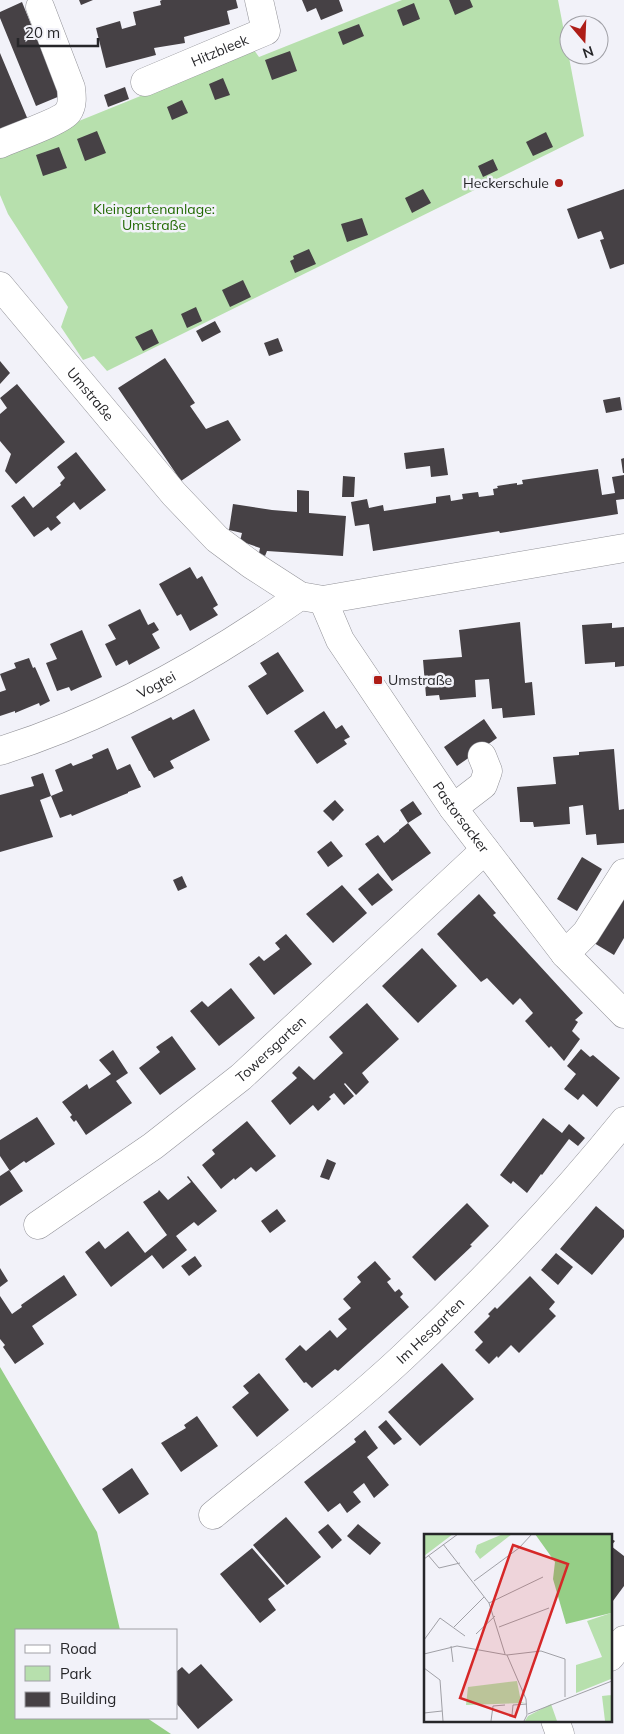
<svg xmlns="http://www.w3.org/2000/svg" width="624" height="1734" font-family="Mulish,sans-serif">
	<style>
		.green { fill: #b7e0ad }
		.forest { fill: #95ce86 }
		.building { fill: #464145 }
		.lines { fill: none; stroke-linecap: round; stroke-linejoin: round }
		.minor-casing { stroke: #939399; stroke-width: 29 }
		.minor { stroke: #fff; stroke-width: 28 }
		.poi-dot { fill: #ae1d17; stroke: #f2f2f9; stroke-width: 2 }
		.labels { text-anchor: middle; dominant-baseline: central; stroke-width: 5; stroke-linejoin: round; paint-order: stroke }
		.street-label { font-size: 14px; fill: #262629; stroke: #f2f2f9 }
		.poi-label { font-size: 14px; fill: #262629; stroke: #f2f2f9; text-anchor: end }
		.park-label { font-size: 14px; fill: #206800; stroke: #f2f2f9 }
		.inset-road { fill: none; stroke: #a0a0a6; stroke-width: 1 }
		.view { fill: #d62828; fill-opacity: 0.15; stroke: #d62828; stroke-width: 2.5 }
		.inset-edge { fill: none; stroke: #262629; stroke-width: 2.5 }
	</style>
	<rect width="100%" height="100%" fill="#f2f2f9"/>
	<path class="green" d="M402,0h156l26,136 -477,235 -13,-15 -11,4 -22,-33 7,-20 -60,-93 -8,-19v-42l254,-103 5,7z"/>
	<path class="forest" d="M0,1367l97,165 23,98h-104v88h131l24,16h-171z"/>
	<path class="building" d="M79,0h14l-12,5z
		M162,0h74l2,8 -11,3 3,13 -46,13 1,6 -31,5 2,7 -50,13 -10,-40 24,-7 2,8 14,-4 -3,-13 28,-7 -1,-4z
		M302,0h37l4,11 -22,9 -5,-12 -9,4z
		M449,0h21l3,7 -18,8z
		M22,2l38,94 -24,10 -36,-88v-6z
		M414,3l6,16 -17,7 -6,-16z
		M359,24l5,12 -21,9 -5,-13z
		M290,51l7,20 -25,9 -7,-20z
		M0,53l31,74 -31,12z
		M223,78l7,17 -15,5 -6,-16z
		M125,87l4,12 -21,8 -4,-12z
		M182,100l6,13 -16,7 -5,-13z
		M97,131l9,22 -21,8 -8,-22z
		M546,132l7,15 -20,9 -7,-14z
		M59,147l8,21 -24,8 -7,-21z
		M493,159l5,11 -15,7 -5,-11z
		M423,189l8,14 -19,10 -7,-15z
		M624,189v75l-14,5 -10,-29 4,-1 -3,-8 -23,8 -11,-30z
		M362,218l6,17 -21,7 -6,-18z
		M309,249l7,15 -21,9 -5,-12 4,-2 -1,-3z
		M243,280l8,17 -21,10 -8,-17z
		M196,307l6,14 -15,7 -6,-14z
		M215,321l6,11 -19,10 -6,-11z
		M152,329l7,14 -16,8 -8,-14z
		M278,338l5,13 -14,5 -5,-13z
		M165,358l30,45 -5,3 16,23 22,-9 13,20 -60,41 -63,-93z
		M0,361l10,12 -10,11z
		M17,384l48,58 -49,42 -11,-13 6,-17 -11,-13v-27l7,-6 -7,-10z
		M620,397l2,13 -16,3 -3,-13z
		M444,448l4,27 -17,2 -1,-11 -24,3 -2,-16z
		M76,452l30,38 -26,20 -6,-8 -18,15 5,6 -10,8 -3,-4 -14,10 -23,-31 13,-10 9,12 28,-23 -1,-2 5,-5 -8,-11z
		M624,458v15h-1l-2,-14z
		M598,469l4,26 13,-2 -3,-16 12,-2v24l-8,1 2,14 -118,19 -1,-2 -126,20 -4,-27 -14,2 -4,-24 16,-3 2,9 14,-3 1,6 52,-8v-6l14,-2 1,6 12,-2 -1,-5 16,-2 1,5 15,-2 -1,-6 5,-1 -1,-2 20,-3v2l6,-1 -1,-4z
		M343,476l12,1 -1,20h-12z
		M297,490l12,1v22l37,3 -3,40 -76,-5 -2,5 -6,-3 1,-5 -20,-7 2,-8 -13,-3 4,-26 39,6 25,2z
		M190,567l7,12 5,-3 16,29 -5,3 5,7 -28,16 -9,-17 -4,2 -18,-32z
		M140,609l8,16 6,-3 5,8 -7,4 8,14 -31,17 -2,-5 -11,6 -11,-22 11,-5 -8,-14z
		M520,622l5,61 7,-1 3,33 -32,3 -1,-10 -10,1 -3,-30 -14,1 1,17 -36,3 -1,-5 -13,1 -3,-36 39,-3 -3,-27z
		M612,623v5l12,-1v39l-9,1v-5l-30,2 -3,-39z
		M82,630l20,47 -31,14 -2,-4 -12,4 -11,-28 11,-4 -7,-15z
		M278,652l26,39 -37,24 -19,-29 19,-12 -7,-11z
		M29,658l4,10 2,-1 15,34 -10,5 -1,-3 -24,10v-2l-15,5v-24l6,-2 -6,-16 16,-6 -2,-5z
		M194,709l16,31 -40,21 4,7 -20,10 -4,-7h-1l-18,-34 40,-20 2,3z
		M324,711l12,18 6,-4 8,12 -6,3 3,4 -30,20 -23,-33z
		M484,719l13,19 -40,28 -13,-19z
		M108,748l9,22 13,-6 11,23 -13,5v1l-56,23 -1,-2 -11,4 -9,-22 12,-5 -8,-21 16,-7 2,3 20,-8 -1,-3z
		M614,749l5,61 5,-1v34l-27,2 -1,-11 -10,1 -3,-30 -14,2 1,17 -36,3 -1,-5h-13l-3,-35 39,-3 -3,-27 26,-2v-3z
		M43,773l8,23 -11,4 13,37 -53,15v-57l34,-9 -3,-9z
		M335,800l9,10 -11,11 -10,-10z
		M413,801l9,13 -14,9 23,30 -39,28 -27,-37 13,-9 6,8 15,-12v-1l9,-7 -8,-13z
		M331,841l12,15 -15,11 -11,-15z
		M582,857l20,12 -25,42 -20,-12z
		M378,873l15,17 -21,16 -14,-17z
		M182,876l5,11 -9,4 -5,-11z
		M342,885l25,28 -34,30 -27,-29z
		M479,894l17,19 -3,2 90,98 -8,7 3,2 -6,9 8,8 -16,22 -13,-15 -2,2 -24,-27 8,-8 -13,-15 -7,7 -26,-27 -6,4 -44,-48z
		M624,894v44l-10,17 -20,-12z
		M286,934l26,30 -38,31 -25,-31 10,-8 5,5 16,-12 -5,-6z
		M422,948l35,38 -39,37 -36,-37z
		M231,988l24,30 -36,28 -29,-35 12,-10 6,6z
		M367,1003l32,36 -37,34 7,9 -13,13 -11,-12 -1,1 10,12 -10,9 -10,-12 -5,4 2,2 -13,12 -5,-6 -23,20 -19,-24 26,-23 -5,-5 7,-7 15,14 29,-27 -14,-16z
		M172,1036l24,33 -36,26 -21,-27 21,-16 -4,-5z
		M581,1049l9,8 3,-2 27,23 -23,29 -14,-13 -5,6 -14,-11 12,-15 -9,-8z
		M113,1050l15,23 -12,8 16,22 -46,32 -10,-15 -2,2 -4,-5 2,-2 -10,-13 25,-18 2,5 22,-15 -12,-14z
		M37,1117l18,27 -29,19 -2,-2 -14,10 -10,-15v-16z
		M543,1118l19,15 7,-9 16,14 -7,8 -9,-7 -27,36 -1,-1 -14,19 -14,-12 -2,3 -11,-9z
		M247,1121l29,35 -20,16 -5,-5 -16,13 -1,-2 -13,11 -19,-24 13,-11 -3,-4z
		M327,1159l9,4 -7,17 -9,-3z
		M9,1170l14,21 -23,15v-30z
		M188,1176l29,35 -19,15 -4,-4 -18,14 11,14 -24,19 -11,-14 -41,32 -26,-35 14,-11 6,8 23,-18 17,22 22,-18 -24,-33 15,-10 1,-2 9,10 23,-18 -4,-5z
		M467,1203l22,23 -19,19 2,1 -37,35 -23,-24z
		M596,1206l28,24v7l-32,38 -32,-26z
		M277,1209l9,12 -16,12 -9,-12z
		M556,1253l17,14 -15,18 -17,-15z
		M195,1256l7,10 -13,10 -8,-10z
		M375,1261l16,18 -4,3 8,10 4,-3 4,5 -3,3 9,10 -71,64 -3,-2 -23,19 -6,-6 -2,1 -19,-24 15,-14 6,6 24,-21 7,8 10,-9 -9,-10 13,-11 -8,-9 18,-17 -4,-5z
		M0,1268l8,13 -8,6z
		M64,1275l13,20 -45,31 12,18 -29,20 -12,-17 2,-2 -5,-6v-43l12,18 10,-7 -1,-2z
		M530,1276l25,26 -6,7 7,7 -37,37 -8,-8 -13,13 -1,-2 -8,8 -14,-14 8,-8 -9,-10 16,-16 -2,-2 7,-7 2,2z
		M442,1363l32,36 -54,47 -32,-34z
		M259,1373l30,37 -32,27 -25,-30 17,-14 -6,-7z
		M197,1416l21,30 -37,26 -20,-29 25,-15 -2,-3z
		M386,1420l16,19 -8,6 -16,-18z
		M365,1430l13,18 -11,9 22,28 -15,13 -10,-15 -11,9 8,10 -14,11 -7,-10 -12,9 -24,-30 52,-40 -2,-3z
		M132,1468l17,26 -30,20 -17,-25z
		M286,1517l35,40 -34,28 -34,-40z
		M328,1524l14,16 -10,9 -14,-17z
		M358,1524l23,19 -11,12 -23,-19z
		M610,1538l5,3 -4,5 13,10v30l-14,19z
		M252,1548l33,38 -17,13 8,11 -16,13 -40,-49z
		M201,1664l32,36 -35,29 -22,-26v-31l6,-5 7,7z"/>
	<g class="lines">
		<defs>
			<g id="minor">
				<path id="s1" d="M145,82l121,-51 -7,-31"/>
				<path d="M0,144c13,-6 62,-23 68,-32 5,-7 4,-16 3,-24l-31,-81"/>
				<path id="s2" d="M0,286l174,208 43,45 35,26 48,31 23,4 301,-52"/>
				<path id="s3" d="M323,600l17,40 113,168 112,146 59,60"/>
				<path id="s4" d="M0,751c108,-34 208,-90 300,-155"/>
				<path d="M453,808l30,-23 5,-14 -6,-15"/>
				<path d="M565,954l21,-21 38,-60"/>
				<path id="s5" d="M38,1225l115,-79 88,-69 244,-227"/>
				<path id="s6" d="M213,1515c63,-52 129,-101 189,-157 79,-74 154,-153 222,-237"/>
				<path d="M610,1657l14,-17"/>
				<path d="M555,1720l5,14"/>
			</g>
		</defs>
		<use href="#minor" class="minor-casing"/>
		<use href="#minor" class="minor"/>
	</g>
	<g class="poi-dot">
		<circle cx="559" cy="183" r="5"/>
		<rect x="373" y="675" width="10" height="10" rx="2.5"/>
	</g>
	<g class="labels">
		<g class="street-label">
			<text stroke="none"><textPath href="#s1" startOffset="81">Hitzbleek</textPath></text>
			<text stroke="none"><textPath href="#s2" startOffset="141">Umstraße</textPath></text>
			<text stroke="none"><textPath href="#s4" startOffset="170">Vogtei</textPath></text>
			<text stroke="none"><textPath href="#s3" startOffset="258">Pastorsacker</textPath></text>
			<text stroke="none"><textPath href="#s5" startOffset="292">Towersgarten</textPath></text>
			<text stroke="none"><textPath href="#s6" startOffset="285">Im Hesgarten</textPath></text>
		</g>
		<g class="poi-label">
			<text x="549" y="183">Heckerschule</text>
			<text x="388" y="680" text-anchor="start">Umstraße</text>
		</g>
		<g class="park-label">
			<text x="154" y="209">Kleingartenanlage:<tspan x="154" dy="16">Umstraße</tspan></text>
		</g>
	</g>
	<g transform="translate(424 1534)">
		<rect width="188" height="188" fill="#f2f2f9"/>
		<path d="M0,0h29l-29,22zM79,0h9l-32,25 -5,-7 2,-7zM187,79v66l-35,14v-28l26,-8 -15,-36zM93,147l4,21 4,1 -59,2 2,-18zM187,148v39h-6l-3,-25 9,-1zM127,170l6,17h-32l3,-5z" fill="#b7e0ad"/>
		<path d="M111,0h76v79l-45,11 -13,-45 2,-17z" fill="#95ce86"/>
		<path class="inset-road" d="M19,10l46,59 16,51M4,21l11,13 21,-5M0,25l34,-25M50,47l45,-33 13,-14M65,69l54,-26M30,93l30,-30M75,93l50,-19M52,100l19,-18M0,106l16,-22 25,18M27,112l2,16M0,120l33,-8 50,9 19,44 1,16 -3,6M83,121l34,-4 24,8v38M0,134l16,12 3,41M0,179l18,-2M104,180l84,-33M88,181l1,-10 14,-1M67,187l2,-15 12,-1"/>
		<path class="view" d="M89,11l55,19 -53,153 -55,-19z"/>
		<rect width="188" height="188" class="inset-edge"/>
	</g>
	<rect x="15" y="1629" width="162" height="90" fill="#f2f2f9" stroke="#a0a0a6"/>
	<rect x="25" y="1645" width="25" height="8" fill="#ffffff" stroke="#a0a0a6"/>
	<text x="60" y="1654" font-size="15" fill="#262629">Road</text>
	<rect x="25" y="1666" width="25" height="15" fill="#b7e0ad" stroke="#a0a0a6"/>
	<text x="60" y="1679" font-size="15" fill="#262629">Park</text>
	<rect x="25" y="1692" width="25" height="15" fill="#464145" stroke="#a0a0a6"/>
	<text x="60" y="1704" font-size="15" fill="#262629">Building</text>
	<g transform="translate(584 40) rotate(161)"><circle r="24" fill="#f2f2f9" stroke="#a0a0a6"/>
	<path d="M0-4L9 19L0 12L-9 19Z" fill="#ae1d17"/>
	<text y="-8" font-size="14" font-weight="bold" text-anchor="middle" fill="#262629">N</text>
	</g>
	<path d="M18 38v8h80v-8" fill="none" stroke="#262629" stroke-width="2.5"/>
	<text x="25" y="38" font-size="15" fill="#262629" stroke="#f2f2f9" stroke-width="4" paint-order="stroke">20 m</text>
</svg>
